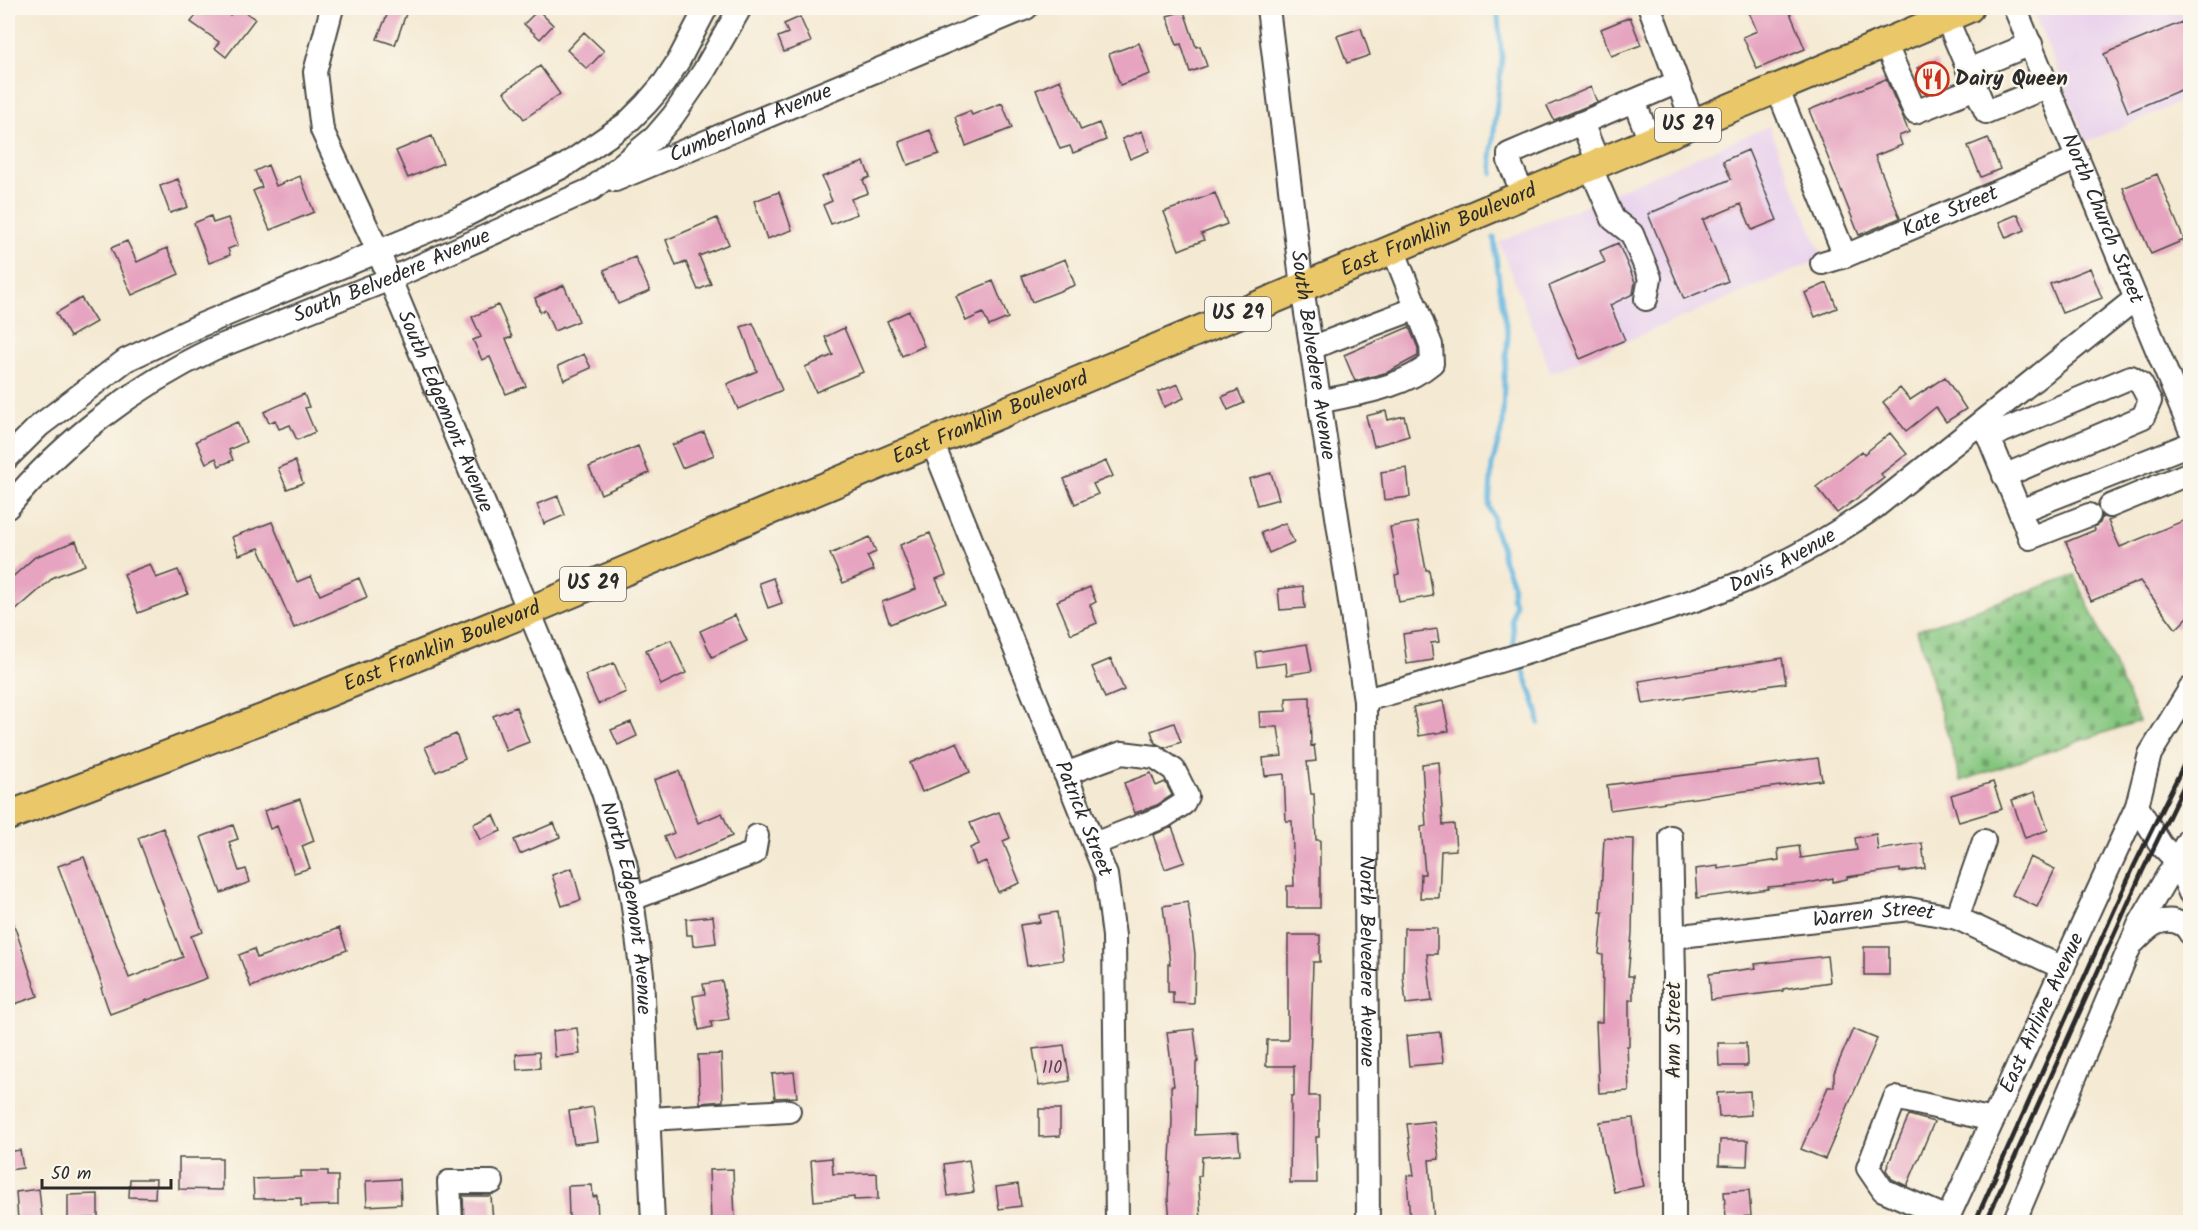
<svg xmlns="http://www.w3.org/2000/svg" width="2198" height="1230" font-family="Kalam,sans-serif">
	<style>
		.built { fill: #e9d2ed }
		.cemetery { fill: url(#cemetery-stones); stroke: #587854; stroke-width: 1.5 }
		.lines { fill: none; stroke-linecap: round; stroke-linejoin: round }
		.stream { stroke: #64b6df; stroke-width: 5 }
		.building { fill: #e6a4c0 }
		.minor-casing { stroke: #494844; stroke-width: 26 }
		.major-casing { stroke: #494844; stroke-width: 32 }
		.minor { stroke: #fff; stroke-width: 22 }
		.major { stroke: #eac769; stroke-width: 28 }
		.rail { stroke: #2b2b2b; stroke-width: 4.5 }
		.labels { text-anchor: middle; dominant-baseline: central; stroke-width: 5; stroke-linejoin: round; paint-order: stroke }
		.number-label { font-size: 18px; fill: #5a4950 }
		.shield { fill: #fbf7ec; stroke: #696865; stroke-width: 1.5 }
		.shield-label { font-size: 20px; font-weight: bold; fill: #2b2b2b }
		.poi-label { font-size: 21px; font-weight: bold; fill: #2b2b2b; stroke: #fbf7ec; text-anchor: start }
		.street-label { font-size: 21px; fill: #2b2b2b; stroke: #fbf7ec }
	</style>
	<defs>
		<pattern id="cemetery-stones" width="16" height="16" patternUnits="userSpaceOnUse" patternTransform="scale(1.5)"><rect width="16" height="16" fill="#84c67e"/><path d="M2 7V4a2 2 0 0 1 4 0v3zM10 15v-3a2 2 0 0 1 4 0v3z" fill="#6ca167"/></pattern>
	</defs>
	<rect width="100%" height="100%" fill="#fbf7ec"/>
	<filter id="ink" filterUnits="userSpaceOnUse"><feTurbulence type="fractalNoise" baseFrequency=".0167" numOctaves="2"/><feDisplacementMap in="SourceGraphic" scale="12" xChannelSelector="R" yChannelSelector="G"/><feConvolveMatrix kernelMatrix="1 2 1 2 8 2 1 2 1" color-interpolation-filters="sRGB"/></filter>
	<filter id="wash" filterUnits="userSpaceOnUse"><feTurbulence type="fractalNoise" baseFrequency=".008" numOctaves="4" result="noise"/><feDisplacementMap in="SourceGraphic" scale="24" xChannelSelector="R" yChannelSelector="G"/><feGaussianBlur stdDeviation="1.35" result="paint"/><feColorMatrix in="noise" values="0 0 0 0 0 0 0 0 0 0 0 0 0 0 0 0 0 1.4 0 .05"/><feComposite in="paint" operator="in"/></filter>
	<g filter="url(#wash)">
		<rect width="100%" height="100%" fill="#f4e9d2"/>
		<path class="built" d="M2047,8h143v90l-103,44 -53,-129z
			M1769,126l54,132 -272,115 -52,-131z"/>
		<path class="cemetery" d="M2075,575l64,146 -178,60 -44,-151z"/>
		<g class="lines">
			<path class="stream" d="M1493,173l-2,-15 11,-99 -5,-51
				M1494,238l6,52 8,47 -4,39 -1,48 -11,41 -3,42 5,11 -1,7 9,24v7l11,28 -1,14 3,6 -3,15 2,26
				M1523,669l14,41 2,13"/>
		</g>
		<g id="blocks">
			<path class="building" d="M202,8h17l11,7 6,-7h3l16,11 -29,38 -11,-9 4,-6 -28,-20z
				M390,8h18l-13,37 -18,-6z
				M1747,8h41l17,41 -48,20 -14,-32 14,-6z
				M538,10l15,15 -13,14 -16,-15z
				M1184,11l12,36 4,-1 7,20 -17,6 -9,-28 -4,1 -10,-29z
				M800,17l11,25 -27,10 -6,-15 10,-4 -4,-9z
				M1630,17l11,28 -30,11 -10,-27z
				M2182,22l8,20v44l-62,26 -24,-58z
				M1361,28l9,27 -23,8 -10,-27z
				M584,32l20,19 -17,18 -20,-19z
				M1139,43l11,31 -30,11 -11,-31z
				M1936,61l10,24 -19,8 -10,-25z
				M540,66l20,28 -36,25 -20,-27z
				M1886,79l23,53 -10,4 3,9 -27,11 25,62 -41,17 -50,-125z
				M1060,80l21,50 18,-7 7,17 -33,13 -3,-7 -10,3 -24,-59z
				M1591,87l6,15 -43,18 -7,-14z
				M1002,103l10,25 -46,18 -11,-29 15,-6 2,4z
				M930,130l9,24 -31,11 -9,-23z
				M1142,131l7,20 -19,8 -8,-20z
				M432,136l11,27 -35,15 -12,-27z
				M1988,138l12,31 -19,8 -13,-31z
				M1748,150l29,70 -25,10 -11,-26 -38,16 25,61 -44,18 -36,-85 83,-35 -8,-18z
				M864,162l6,15 -7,3 5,13 -17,6 6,15 -26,10 -8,-19 9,-4 -10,-24z
				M268,165l8,21 24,-10 14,36 -44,18 -17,-39 9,-4 -7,-16z
				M2157,174l27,66 -33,14 -28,-66z
				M178,179l10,28 -18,6 -10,-27z
				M779,192l13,38 -25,9 -13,-38z
				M1215,193l12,31 -26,10 3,6 -25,10 -15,-38z
				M2018,214l7,16 -19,8 -7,-16z
				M211,216l2,7 15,-5 10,27 -10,4 2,6 -21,8 -15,-40z
				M717,218l12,26 -30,12 12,28 -13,6 -12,-28 -10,4 -10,-26z
				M127,241l10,21 30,-14 12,26 -47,21 -21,-47z
				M1618,243l17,39 -2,12 -23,11 15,35 -45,19 -31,-73 56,-24 -5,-11z
				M635,257l15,34 -32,13 -14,-34z
				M1065,259l10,26 -43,17 -10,-26z
				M2090,268l12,30 -40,15 -12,-29z
				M993,281l15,37 -19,8 -6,-13 -17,8 -10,-25z
				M1827,283l10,25 -22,9 -10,-24z
				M564,285l15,36 -25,10 -9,-21 -5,2 -5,-14z
				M81,298l15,24 -26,15 -14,-24z
				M498,305l14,32 -6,2 20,47 -20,8 -16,-37 -8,3 -9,-20 8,-3 -9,-20z
				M909,311l15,35 -22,10 -15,-35z
				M753,323l29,67 -44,19 -11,-25 30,-13 -16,-44z
				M1409,327l9,21v8l-30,16 -33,9 -11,-26z
				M844,328l19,44 -47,20 -11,-25 28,-12 -8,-18z
				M584,354l7,14 -27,12 -6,-14z
				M1945,377l21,32 -20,13 -10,-15 -30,24 -23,-29 17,-14 10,12z
				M1178,384l6,14 -20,9 -6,-15z
				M1238,390l6,13 -16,7 -6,-13z
				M304,394l5,13 -4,1 10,24 -18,8 -7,-15 -11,4 -4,-9 -6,3 -5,-11z
				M1386,411l2,9 16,-4 5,20 -35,10 -8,-30z
				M237,422l9,20 -17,8 4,10 -14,6 -3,-8 -10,5 -10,-22z
				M704,432l10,23 -32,13 -10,-23z
				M1890,433l17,21 -26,20 3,4 -47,35 -21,-26 46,-36 2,3z
				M638,446l11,27 -48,21 -12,-27z
				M295,461l8,22 -16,6 -9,-21z
				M1106,461l7,15 -20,8 5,10 -23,10 -11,-25z
				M1407,468l3,29 -26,3 -3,-28z
				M1271,473l8,26 -22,6 -8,-26z
				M558,496l7,19 -21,9 -7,-20z
				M2102,517l11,2 -5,2 12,26 70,-29v97l-14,14 -36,-48 -49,20 -25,-59 29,-12 -1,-3 6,-4z
				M272,522l25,60 14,-6 9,19 39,-17 8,19 -73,31 -35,-80 -20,7 -7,-18z
				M1417,522l9,48h3l4,26 -34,6 -4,-27 4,-1 -9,-47z
				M1285,523l9,19 -25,11 -8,-20z
				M930,533l16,42 -10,4 10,23 -56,22 -8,-22 34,-13 -16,-44z
				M870,537l6,15 -9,4 7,14 -31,13 -13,-29z
				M76,541l9,24 -31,12 -46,40v-36l27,-24z
				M150,564l6,14 22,-8 10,24 -50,19 -14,-39z
				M773,578l9,25 -14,5 -9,-25z
				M1303,586l2,22 -25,2 -2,-21z
				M1090,587l6,15 -6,3 7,18 -26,11 -14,-33z
				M735,615l12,26 -35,16 -12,-26z
				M1437,629l2,13 -8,1 2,17 -26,4 -4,-30z
				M671,640l15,33 -25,12 -15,-35z
				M1307,644l5,27 -25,4 -1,-12 -29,4 -2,-15z
				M1782,658l4,25 -143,21 -4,-23z
				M1111,659l13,31 -19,8 -13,-31z
				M614,663l12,29 -28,12 -13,-29z
				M1310,697l1,49 3,-1 2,16 -9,1 4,32h3l2,46h4v68h-33v-22h7l-2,-65h-6l-2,-47 -19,2 -2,-18 19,-2 -4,-29h-18l-1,-15 27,-1v-13z
				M1443,701l6,30 -30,5 -6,-29z
				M516,707l13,35 -23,9 -13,-35z
				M631,722l6,14 -19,9 -7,-15z
				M1174,723l7,19 -16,6 -10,-5 -4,-12z
				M456,734l9,25 -29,13 -11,-25z
				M957,742l13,30 -48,20 -12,-29z
				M1818,758l4,22 -212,30 -3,-25z
				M1439,762l4,63 11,-1 2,26 -15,1 -2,47h-19l1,-24h4l-4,-47 5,-1 -4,-62z
				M679,771l19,52 24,-10 10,23 -58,25 -10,-24 10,-4 -20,-53z
				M1151,773l5,13 9,-4 7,13 -15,10 -22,8 -11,-30z
				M1993,782l9,27 -43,13 -8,-27z
				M2035,792l13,38 -23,8 -13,-38z
				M300,799l14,42 -12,5 8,22 -16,5 -17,-47 -7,3 -6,-18z
				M999,812l11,26 -7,3 17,42 -22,9 -12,-31 -10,4 -6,-17 9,-4 -9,-21z
				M494,815l7,16 -21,9 -7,-16z
				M554,823l6,14 -40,17 -6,-14z
				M233,825l5,14 -9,3 10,29 7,-2 4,13 -29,11 -20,-56z
				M1172,827l13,35 -20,7 -12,-34z
				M163,828l40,104 -12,4 16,42 -97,36 -9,-26 2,-1 -45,-121 26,-9 45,121 54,-21 -45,-119z
				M1876,834l2,16 44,-7 3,25 -25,4v-3l-53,8v2l-14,3v-4l-29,6 -36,3v2l-71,9 -2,-29 23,-3v3l61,-9 -1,-11 21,-3 2,12 56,-8 -2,-12z
				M1604,838l30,1 -2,94 -4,43h5v24h-4v46h-2l2,45 -30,2 -3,-71h6l1,-67 -4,-1 4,-42h-3z
				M2030,857l25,12 -18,38 -25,-12z
				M572,868l9,32 -19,6 -10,-31z
				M1188,902l7,52 -1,50 -21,-1v-11h-5v-28h2l-7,-58z
				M1057,912l6,48 -36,6 -7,-41 20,-3 -1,-7z
				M8,913h2l28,83 -26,9 -1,-6 -3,1z
				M713,916l3,27 -23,3 -1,-11h-5l-1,-16z
				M339,928l8,22 -96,37 -12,-32 15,-6 3,9z
				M1404,928h33v26h-10l5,47 -26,3 -3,-28z
				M1288,935h32v27h-7l-4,134h10v41h-3l1,46h-27l1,-87h3v-30h-28l1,-26h21z
				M1864,947h25v28h-25z
				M1827,956l3,26 -47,7v2l-72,9 -2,-26 47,-6 -1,-4z
				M722,981l7,38 -18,3 1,5 -13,3 -6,-34 12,-2 -2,-10z
				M577,1028l3,26 -25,3 -2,-26z
				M1194,1029l4,33 -2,1 -1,72 43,-2 2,21 -38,3 -1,19h-3l3,46h-31l-2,-24 4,-77 -1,-35h3l-7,-54z
				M1853,1029l24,10 -52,120 -24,-10 27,-62h6v-14z
				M1440,1032l3,31 -34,3 -3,-30z
				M1718,1043h28l1,23h-28z
				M1064,1045l6,36 -31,5 -6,-37z
				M539,1052l1,16 -23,2 -1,-16z
				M721,1054l2,47 -23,2 -2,-48z
				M794,1072l3,25 -22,1 -3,-24z
				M1750,1091l1,24 -32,2 -2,-24z
				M593,1107l5,34 -24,3 -5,-33z
				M1039,1109h21v27l-21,1z
				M1909,1115l25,7 -27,64 -15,-7 -6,-9z
				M1633,1118l5,44 6,24 -30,6 -11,-46 -3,-24z
				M1434,1121l5,38 -10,1 5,62h-24l-3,-46 7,-1 -7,-51z
				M1720,1140h28l-1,26 -28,-1z
				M20,1150l3,18 -15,2v-18z
				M179,1158h43v32l-43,-1z
				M832,1158l1,16 44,-1 1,26 -24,1v-3l-40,4 -3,-41z
				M969,1160l5,32 -26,4 -4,-32z
				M733,1169l2,51 -24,1 -2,-51z
				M301,1171h27v5h10v29l-37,1v-8l-47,1 -1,-20 48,-2z
				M130,1179h26l-1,19 -26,-1z
				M400,1179l1,25 -34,2 -1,-25z
				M1018,1184l3,22 -22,3 -3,-22z
				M592,1185l1,12 4,-1 1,26h-23l-1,-5h-5l-1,-31z
				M39,1189l3,29 -24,2 -2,-28z
				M1749,1190l2,26 -25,2 -2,-26z
				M98,1194v24l-30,1v-24z
				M463,1196h28l2,25 -29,1z"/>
		</g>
	</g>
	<g filter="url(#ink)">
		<use href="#blocks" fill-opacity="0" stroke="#494844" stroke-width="1.5"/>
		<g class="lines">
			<defs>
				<g id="minor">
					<path id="s1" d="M332,8l-17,64 7,58 56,121 151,360 73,178 23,73 7,37 10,76 11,247"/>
					<path id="s2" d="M1268,8l34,279 63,413 3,522"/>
					<path d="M1650,8l43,115"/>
					<path id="s3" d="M2015,8l175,421"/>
					<path d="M1946,17l40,95 63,-26"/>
					<path d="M1885,43l30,69 61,-24"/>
					<path d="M1968,70l63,-26"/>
					<path d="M1777,88l68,168"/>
					<path d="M1634,101l16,40"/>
					<path d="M1582,123l16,39"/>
					<path d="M1590,166l23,53 19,15 18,44 -4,21"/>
					<path id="s4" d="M615,180l411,-172"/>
					<path d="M1523,194l-14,-33v-7l169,-72"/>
					<path id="s5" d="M1822,263l23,-7 233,-98"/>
					<path d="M1311,348l106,-40"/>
					<path d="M1319,402c38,-9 82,-13 113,-39l-1,-18 -38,-96"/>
					<path id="s6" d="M932,442l174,433 8,61 3,286"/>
					<path d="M8,457l31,-31 87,-66 75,-35 265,-110 100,-50 61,-42 19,-19 18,-21 15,-23 27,-52"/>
					<path d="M2004,476l139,-59 7,-16 -9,-17 -10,-7 -142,60c13,34 29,67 41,101l59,-23"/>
					<path d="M2110,506l80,-33"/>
					<path id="s7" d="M8,507c55,-66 127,-121 205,-158l177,-70 202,-90 63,-52 18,-21 31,-45 36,-63"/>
					<path d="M2020,511l170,-67"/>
					<path id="s8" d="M1365,700c74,-20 148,-43 222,-66 54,-17 109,-32 160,-54 45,-20 87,-45 127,-72l261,-209"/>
					<path d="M1065,774l57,-21 33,4 19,13 13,26 -4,8 -20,13 -69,27"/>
					<path d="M2137,806l24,39 16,16 13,32"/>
					<path d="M1671,837l3,138v247"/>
					<path d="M632,899l122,-46 3,-17"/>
					<path d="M1957,918l27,-77"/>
					<path id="s9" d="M1673,937l236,-28 48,9 106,50"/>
					<path d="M2135,941c6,-6 14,-15 22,-18 12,-5 27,-2 33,10"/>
					<path d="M649,1119l140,-8"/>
					<path d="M1948,1218l-65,-28 -15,-22 27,-70 98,22"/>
					<path d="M451,1222l-2,-40h43"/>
					<path id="s10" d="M1946,1222l191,-416 13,-52 40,-65"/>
					<path d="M2014,1222l125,-297 51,-88"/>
				</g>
				<g id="major">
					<path id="s11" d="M8,816l262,-100 259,-105 1440,-603"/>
				</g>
			</defs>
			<use href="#minor" class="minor-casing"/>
			<use href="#major" class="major-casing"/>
			<use href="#minor" class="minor"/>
			<use href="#major" class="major"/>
			<path class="rail" d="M1975,1222l159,-356 56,-114
				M1986,1222l156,-350 48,-99"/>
		</g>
	</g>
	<defs>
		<symbol id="restaurant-ring" viewBox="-11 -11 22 22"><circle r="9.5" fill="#fbf7ec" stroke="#c8321e" stroke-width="1.5"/><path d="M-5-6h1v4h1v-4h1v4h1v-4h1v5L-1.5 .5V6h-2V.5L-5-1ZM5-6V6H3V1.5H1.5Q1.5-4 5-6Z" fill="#c8321e"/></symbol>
	</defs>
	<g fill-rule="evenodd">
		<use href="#restaurant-ring" x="1913" y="60" width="38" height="38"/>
	</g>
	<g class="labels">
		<g class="number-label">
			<text x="1052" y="1068">110</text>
		</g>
		<g class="shield">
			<rect x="1655" y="108" width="66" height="34" rx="4.5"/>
			<rect x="1205" y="297" width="66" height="34" rx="4.5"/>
			<rect x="560" y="567" width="66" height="34" rx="4.5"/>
		</g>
		<g class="shield-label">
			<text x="1688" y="125">US 29</text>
			<text x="1238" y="314">US 29</text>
			<text x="593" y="584">US 29</text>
		</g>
		<g class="poi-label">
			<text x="1955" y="79">Dairy Queen</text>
		</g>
		<g class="street-label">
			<text stroke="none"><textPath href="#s4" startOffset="147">Cumberland Avenue</textPath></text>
			<text stroke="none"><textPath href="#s5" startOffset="138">Kate Street</textPath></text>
			<text stroke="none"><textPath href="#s3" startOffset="228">North Church Street</textPath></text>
			<text stroke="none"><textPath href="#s11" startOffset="1546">East Franklin Boulevard</textPath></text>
			<text stroke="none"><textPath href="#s7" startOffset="454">South Belvedere Avenue</textPath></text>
			<text stroke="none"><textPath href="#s2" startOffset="350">South Belvedere Avenue</textPath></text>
			<text stroke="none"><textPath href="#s1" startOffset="432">South Edgemont Avenue</textPath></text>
			<text stroke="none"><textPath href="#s11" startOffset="1060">East Franklin Boulevard</textPath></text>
			<text stroke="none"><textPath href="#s8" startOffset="441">Davis Avenue</textPath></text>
			<text stroke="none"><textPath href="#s11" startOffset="466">East Franklin Boulevard</textPath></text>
			<text stroke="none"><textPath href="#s6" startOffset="406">Patrick Street</textPath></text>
			<text stroke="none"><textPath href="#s1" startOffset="963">North Edgemont Avenue</textPath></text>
			<text stroke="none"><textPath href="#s9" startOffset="202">Warren Street</textPath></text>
			<text stroke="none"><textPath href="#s2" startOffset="960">North Belvedere Avenue</textPath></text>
			<text stroke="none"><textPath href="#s10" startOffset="230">East Airline Avenue</textPath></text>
			<text transform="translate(1674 1030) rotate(-90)">Ann Street</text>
		</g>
	</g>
	<rect width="2198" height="1230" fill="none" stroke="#fbf7ec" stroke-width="30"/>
	<path d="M42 1179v9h129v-9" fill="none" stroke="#2b2b2b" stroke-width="3"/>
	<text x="51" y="1179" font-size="18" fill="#2b2b2b" stroke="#fbf7ec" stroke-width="4.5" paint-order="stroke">50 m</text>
</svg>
